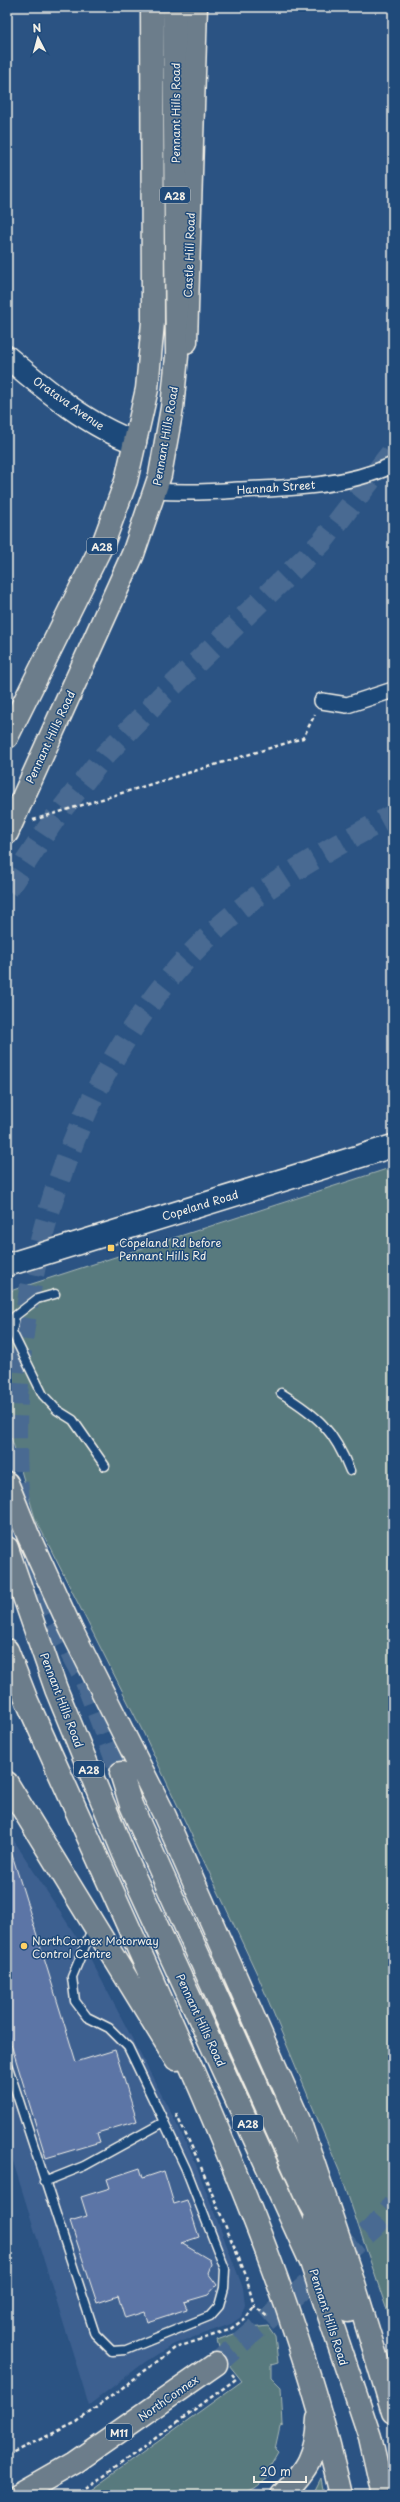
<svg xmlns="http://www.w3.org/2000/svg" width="400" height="2502" font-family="'Playpen Sans',sans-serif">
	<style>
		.built { fill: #3d6090 }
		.green { fill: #597a7e; stroke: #a6b6b3 }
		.building { fill: #5b75a6; stroke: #f4f1e8 }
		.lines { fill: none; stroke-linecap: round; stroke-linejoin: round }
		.highway-tunnel { stroke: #496b92; stroke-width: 22; stroke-dasharray: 22 11; stroke-linecap: butt }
		.lane-casing { stroke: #f4f1e8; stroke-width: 11 }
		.street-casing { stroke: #f4f1e8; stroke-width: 18 }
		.secondary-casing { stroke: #f4f1e8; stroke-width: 25 }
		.primary-casing { stroke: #f4f1e8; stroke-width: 25 }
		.highway-casing { stroke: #f4f1e8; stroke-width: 25 }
		.path { stroke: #f4f1e8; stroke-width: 2.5; stroke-dasharray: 4 3; stroke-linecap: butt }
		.lane { stroke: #1f4a7a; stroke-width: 8 }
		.street { stroke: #1f4a7a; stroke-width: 15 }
		.secondary { stroke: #1f4a7a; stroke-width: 22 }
		.primary { stroke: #6c7d8b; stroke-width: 22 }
		.highway { stroke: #6c7d8b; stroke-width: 22 }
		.poi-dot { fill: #ffd166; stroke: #1f4a7a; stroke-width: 1.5 }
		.labels { text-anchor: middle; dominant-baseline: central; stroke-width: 3; stroke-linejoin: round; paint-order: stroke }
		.shield { fill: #1f4a7a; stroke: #b4bfc7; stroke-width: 1 }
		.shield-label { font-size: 10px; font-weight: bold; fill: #f4f1e8 }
		.street-label { font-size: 11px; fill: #f4f1e8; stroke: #1f4a7a }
		.poi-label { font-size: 11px; fill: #f4f1e8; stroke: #1f4a7a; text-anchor: start }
	</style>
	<rect width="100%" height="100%" fill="#2b5383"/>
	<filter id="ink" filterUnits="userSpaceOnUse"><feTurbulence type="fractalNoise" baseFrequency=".025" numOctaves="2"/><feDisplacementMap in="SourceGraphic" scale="8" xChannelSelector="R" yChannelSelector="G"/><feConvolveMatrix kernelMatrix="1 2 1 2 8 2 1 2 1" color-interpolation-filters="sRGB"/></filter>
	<g filter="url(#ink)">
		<path class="built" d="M7,1830l83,128 79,151 24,48 50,131 2,17 -4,12 -10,7 -57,20 -29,18 -56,43 -82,-263z"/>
		<path class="green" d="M393,1167v1161l-52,-153 -83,-199 -115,-244 -108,-214 -28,-95v-131z
			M268,2326l7,10 3,27 -7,2v12l10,10 2,38 -3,1 -5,23 3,3 -11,19 5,4 -17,13 -15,7h-156l158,-114 -21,-26 -4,-15 34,-12z
			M321,2478l3,17h-5l-4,-5z"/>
		<path class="building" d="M10,1848l66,214 39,-12 22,71 -40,12 3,9 -54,16 -39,-127v-182z
			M140,2168l3,10 21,-7 10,33 13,-4 12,37 -18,6 29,17 1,5 -3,8 9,12 -9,10 -24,7 3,7 -40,13 -3,-10 -19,6 -7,-22 -21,7 -27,-82 17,-5 -6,-19 29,-9 -3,-9z"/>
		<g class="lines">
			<path class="highway-tunnel" d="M7,890l48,-72 49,-62 58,-60 160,-154 71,-91
				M19,1504c-19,-208 54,-462 219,-593 47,-38 102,-68 155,-96
				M33,1561l12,44 40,74 36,94
				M216,2364l157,-136 20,-23"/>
			<defs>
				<path id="lane" d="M55,1294l-18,5 -22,17 -3,16 31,63 14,15 16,10 32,46
					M281,1393c37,23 53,37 69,78
					M92,1929l-20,48 3,24 12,16 22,11 19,19 36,75
					M7,2064l88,270 17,17 14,-1 84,-34 9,-10 5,-18 1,-19 -39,-100 -22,-47 -80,44 -40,16"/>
				<path id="street" d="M155,491c28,2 55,1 83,-1 52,-2 107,-3 155,-25
					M322,701l25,4 46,-15"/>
				<path id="secondary" d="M7,357c38,32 81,69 128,85
					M7,1265l386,-119"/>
				<path id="primary" d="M186,342l10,-335"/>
				<path id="highway" d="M7,737l97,-196 22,-60 21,-92 6,-67 -1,-315
					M7,833l126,-279 27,-79 12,-67 5,-52 -3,-349
					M7,1483l21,52 43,94 93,185 136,309 53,158 40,131
					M7,1548l49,141 68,165 187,408 59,175 13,58
					M7,1650l20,51c47,106 95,212 143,318 69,156 133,309 171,476
					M121,1773l10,32 177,394 18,32
					M7,1783l169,276
					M315,2219l33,92
					M18,2495l56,-32 142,-99
					M282,2495c26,-26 34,-39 36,-76"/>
			</defs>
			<use href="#lane" class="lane-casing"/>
			<use href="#street" class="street-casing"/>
			<use href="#secondary" class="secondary-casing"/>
			<use href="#primary" class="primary-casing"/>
			<use href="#highway" class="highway-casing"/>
			<path class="path" d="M33,820l270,-82 12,-24
				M176,2114l23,48
				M201,2167l44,106 9,33 14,11
				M7,2455l70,-33 98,-74 54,-18 17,-12 8,-12
				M73,2495l31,-19 132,-97 -4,-5"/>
			<use href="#lane" class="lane"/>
			<use href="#street" class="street"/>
			<use href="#secondary" class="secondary"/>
			<use href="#primary" class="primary"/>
			<use href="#highway" class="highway"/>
		</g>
	</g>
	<g class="poi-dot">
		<rect x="107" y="1244" width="8" height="8" rx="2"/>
		<circle cx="24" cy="1946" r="4"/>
	</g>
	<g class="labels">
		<g class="shield">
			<rect x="160" y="187" width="30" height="16" rx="3"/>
			<rect x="87" y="538" width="30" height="16" rx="3"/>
			<rect x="74" y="1761" width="30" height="16" rx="3"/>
			<rect x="233" y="2115" width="30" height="16" rx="3"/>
			<rect x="106" y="2424" width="26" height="16" rx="3"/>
		</g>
		<g class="shield-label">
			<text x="175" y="195">A28</text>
			<text x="102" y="546">A28</text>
			<text x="89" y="1769">A28</text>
			<text x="248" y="2123">A28</text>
			<text x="119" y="2432">M11</text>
		</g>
		<g class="street-label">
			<text transform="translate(175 113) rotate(-90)">Pennant Hills Road</text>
			<text transform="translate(189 255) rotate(-88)">Castle Hill Road</text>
			<text transform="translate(69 403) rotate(35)">Oratava Avenue</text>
			<text transform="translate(165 436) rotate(-80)">Pennant Hills Road</text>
			<text transform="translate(276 487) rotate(-4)">Hannah Street</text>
			<text transform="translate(50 737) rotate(-65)">Pennant Hills Road</text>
			<text transform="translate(200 1205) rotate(-17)">Copeland Road</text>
			<text transform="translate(62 1700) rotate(69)">Pennant Hills Road</text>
			<text transform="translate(201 2020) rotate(65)">Pennant Hills Road</text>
			<text transform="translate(329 2317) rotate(72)">Pennant Hills Road</text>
			<text transform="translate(168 2398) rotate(-35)">NorthConnex</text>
		</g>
		<g class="poi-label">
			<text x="119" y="1242">Copeland Rd before<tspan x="119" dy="13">Pennant Hills Rd</tspan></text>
			<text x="32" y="1940">NorthConnex Motorway<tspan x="32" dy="13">Control Centre</tspan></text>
		</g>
	</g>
	<rect width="400" height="2502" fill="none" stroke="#1f4a7a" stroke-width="24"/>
	<rect x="12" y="12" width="376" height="2478" fill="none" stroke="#f4f1e8" stroke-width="1.5" filter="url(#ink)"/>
	<g transform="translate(38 38) rotate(354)" stroke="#1f4a7a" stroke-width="3" paint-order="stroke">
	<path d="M0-3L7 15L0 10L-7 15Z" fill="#f4f1e8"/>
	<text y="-6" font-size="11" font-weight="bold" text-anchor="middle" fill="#f4f1e8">N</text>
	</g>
	<path d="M254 2476v6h52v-6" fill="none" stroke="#f4f1e8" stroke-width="2"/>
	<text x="260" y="2476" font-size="12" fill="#f4f1e8" stroke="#1f4a7a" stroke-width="3" paint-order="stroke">20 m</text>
</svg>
